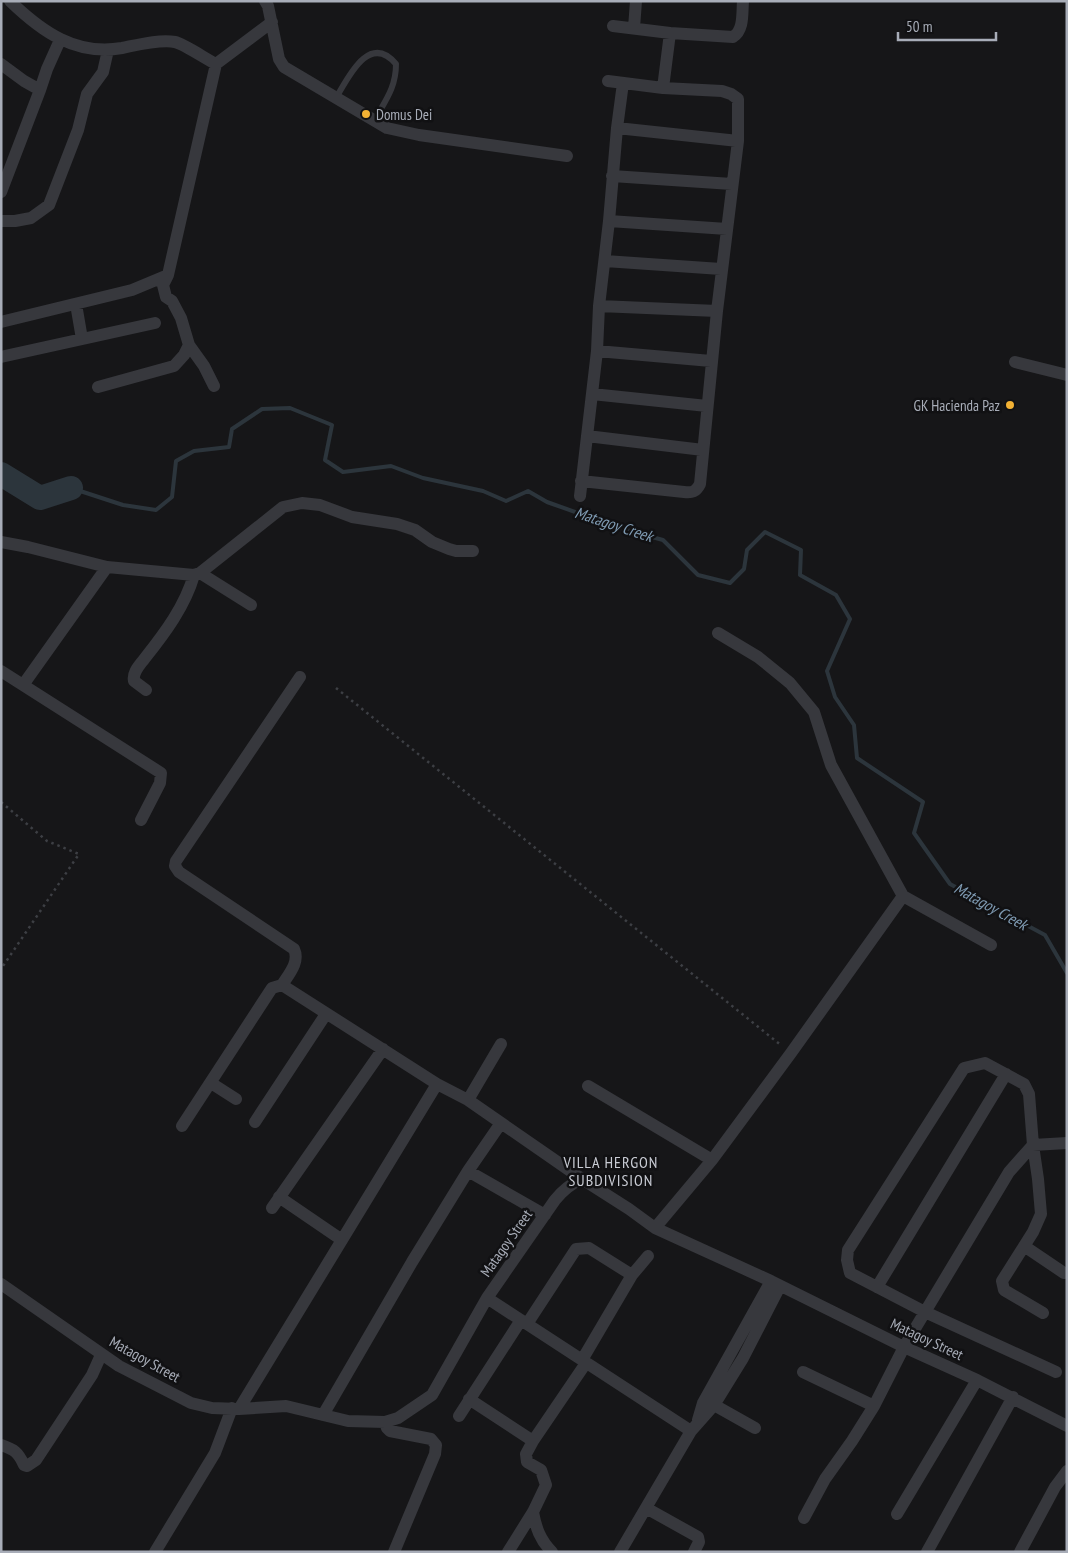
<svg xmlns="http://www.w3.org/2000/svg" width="1068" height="1553" font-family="'PT Sans Narrow',sans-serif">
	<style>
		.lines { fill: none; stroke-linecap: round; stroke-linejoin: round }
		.stream { stroke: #2c353c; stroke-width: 4 }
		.river { stroke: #2c353c; stroke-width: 24 }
		.path { stroke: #3d3f44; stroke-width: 2.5; stroke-dasharray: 2.5 4; stroke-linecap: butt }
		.lane { stroke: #37383d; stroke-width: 6 }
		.street { stroke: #37383d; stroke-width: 12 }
		.poi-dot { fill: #f2b134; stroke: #111113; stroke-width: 2 }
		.labels { text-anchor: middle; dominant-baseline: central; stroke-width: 5; stroke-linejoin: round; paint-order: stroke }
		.poi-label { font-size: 15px; fill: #a8adb8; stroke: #111113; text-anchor: start }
		.street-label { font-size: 15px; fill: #a8adb8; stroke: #111113 }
		.water-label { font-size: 16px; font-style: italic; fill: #7f9bb3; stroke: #111113 }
		.neighbourhood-label { font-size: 16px; letter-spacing: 1px; fill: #c9ccd4; stroke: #111113 }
	</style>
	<rect width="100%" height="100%" fill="#161618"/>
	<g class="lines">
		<path class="stream" d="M71,488l52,17 33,5 16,-13 4,-36 18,-10 35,-4 3,-18 30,-20 28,-1 42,17 -7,35 18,12 48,-6 32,12 60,13 23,10 22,-10 19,11 76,27 40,11 35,35 32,8 14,-14 3,-19 18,-18 36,18 -1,25 36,20 14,24 -23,52 8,26 19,28 3,33 66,44 -9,31 36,51 95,51 22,38"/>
		<path class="river" d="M1,474l39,24 31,-10"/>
		<path class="path" d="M336,688l446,358
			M1,802l46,39 32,13 -78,115"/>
		<path class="lane" d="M336,98c12,-20 33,-66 60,-34 0,24 -11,37 -22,57"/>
		<path class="street" d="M10,1c32,31 66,55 112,47 15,-3 38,-9 53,-6 9,2 31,17 41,22
			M265,1l3,5 11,53 5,8 103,61 32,7 148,21
			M613,26l57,7 63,4c11,-7 9,-23 10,-36
			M634,28l2,-27
			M1,64l23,17 16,9 7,-21 13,-29
			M663,88l7,-55
			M617,128l121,13
			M612,176l120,8
			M1,192l39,-102
			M1,221h14l16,-3 18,-13 29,-75 9,-36 16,-22 5,-22
			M609,221l118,8
			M605,261l116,8
			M76,304l6,35
			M599,306l118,5
			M1,322l131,-32 36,-15 48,-211 56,-42
			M189,345l15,21 10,20
			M597,351l114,10
			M1,357l154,-34
			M1015,362l52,13
			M98,387l76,-21 10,-11 5,-10 -8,-27 -9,-17 -6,-4 -3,-12 5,-10
			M592,394l115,12
			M587,436l116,14
			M581,481l103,11c8,1 12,0 16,-8l17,-173 21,-170v-42l-7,-5 -9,-3 -59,-3 -55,-7
			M580,496l17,-145 2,-45 10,-85 8,-93 6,-45
			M1,542l27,5 79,20 87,8 6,-2 83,-66 19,-4 18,2 32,12 45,7 18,6 17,12 17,7 7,2h17
			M200,573l51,32
			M718,633l40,24 32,26 24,29 17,53 72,131 88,49
			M1,671l160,102 -1,10 -19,37
			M23,685l84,-118
			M146,690l-12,-9c-2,-9 6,-16 11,-23 20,-25 40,-52 49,-83
			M211,1083l25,16
			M437,1084l31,16 114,79
			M588,1086l124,74
			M468,1100l33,-56
			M255,1122l71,-108
			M182,1126l90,-138 10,-3
			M468,1171l33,-48
			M279,1197l63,43
			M272,1208l111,-159
			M655,1228l57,-68 79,-107 112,-157
			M1024,1246l40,27
			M1,1284l118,82 72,37 21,5 27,1 47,-3 62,15 37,1 13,-4 34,-23 55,-97 68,-98c8,-10 15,-16 27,-21l47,30 26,19 116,53 133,66 73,33 90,46
			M877,1287l129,-213
			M487,1298l204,133
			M1043,1313l-39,-23 -2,-9 31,-49 8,-18 -3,-35 -5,-34 -4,-51 -5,-10 -39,-21 -21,5 -116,182 -1,10 3,13 75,39 131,60
			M527,1324l49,-75 13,-1 43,27
			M582,1360l50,-85 16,-19
			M803,1372l71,34
			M469,1399l64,42
			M707,1401l48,27
			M239,1409l198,-325 -155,-99c7,-11 18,-23 12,-36l-115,-77 -4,-6 1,-5 124,-184
			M323,1415l89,-153 56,-91 77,44
			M459,1416l62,-96
			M698,1420l5,-17 68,-122
			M385,1422l2,6 3,3 41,8 5,6 -1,9 -41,98
			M1,1445c14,5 17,7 23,20l3,1 9,-6 56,-85 9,-20
			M646,1508l52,29 1,5 -5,10
			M533,1512c3,16 7,28 19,40
			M897,1514l80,-134
			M804,1518l21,-39 27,-38 22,-35 30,-59 105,-175 24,-27 34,-2
			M155,1552l60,-99 17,-45
			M508,1552l25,-40 13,-27 -5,-15 -14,-8 -1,-8 7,-13 53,-78
			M620,1552l71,-121 23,-26 29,-47 37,-72
			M927,1552l86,-155
			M1020,1552l35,-65 12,-16"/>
	</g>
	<g class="poi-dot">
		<circle cx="366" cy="114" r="5"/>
		<circle cx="1010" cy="405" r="5"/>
	</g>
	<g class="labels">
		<g class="poi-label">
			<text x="376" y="114">Domus Dei</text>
			<text x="1000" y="405" text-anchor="end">GK Hacienda Paz</text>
		</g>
		<g class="street-label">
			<text transform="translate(506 1243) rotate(-55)">Matagoy Street</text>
			<text transform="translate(927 1339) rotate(25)">Matagoy Street</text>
			<text transform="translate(145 1359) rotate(29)">Matagoy Street</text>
		</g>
		<g class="water-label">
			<text transform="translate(614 524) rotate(18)">Matagoy Creek</text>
			<text transform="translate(991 906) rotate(29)">Matagoy Creek</text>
		</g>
		<g class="neighbourhood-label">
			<text x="611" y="1162">VILLA HERGON<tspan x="611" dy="18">SUBDIVISION</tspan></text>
		</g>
	</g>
	<rect width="1068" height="1553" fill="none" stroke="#a8adb8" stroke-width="5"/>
	<path d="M898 32v8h98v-8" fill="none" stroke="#a8adb8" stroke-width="2.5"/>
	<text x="906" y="32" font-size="15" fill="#a8adb8" stroke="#111113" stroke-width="4" paint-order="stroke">50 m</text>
</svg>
